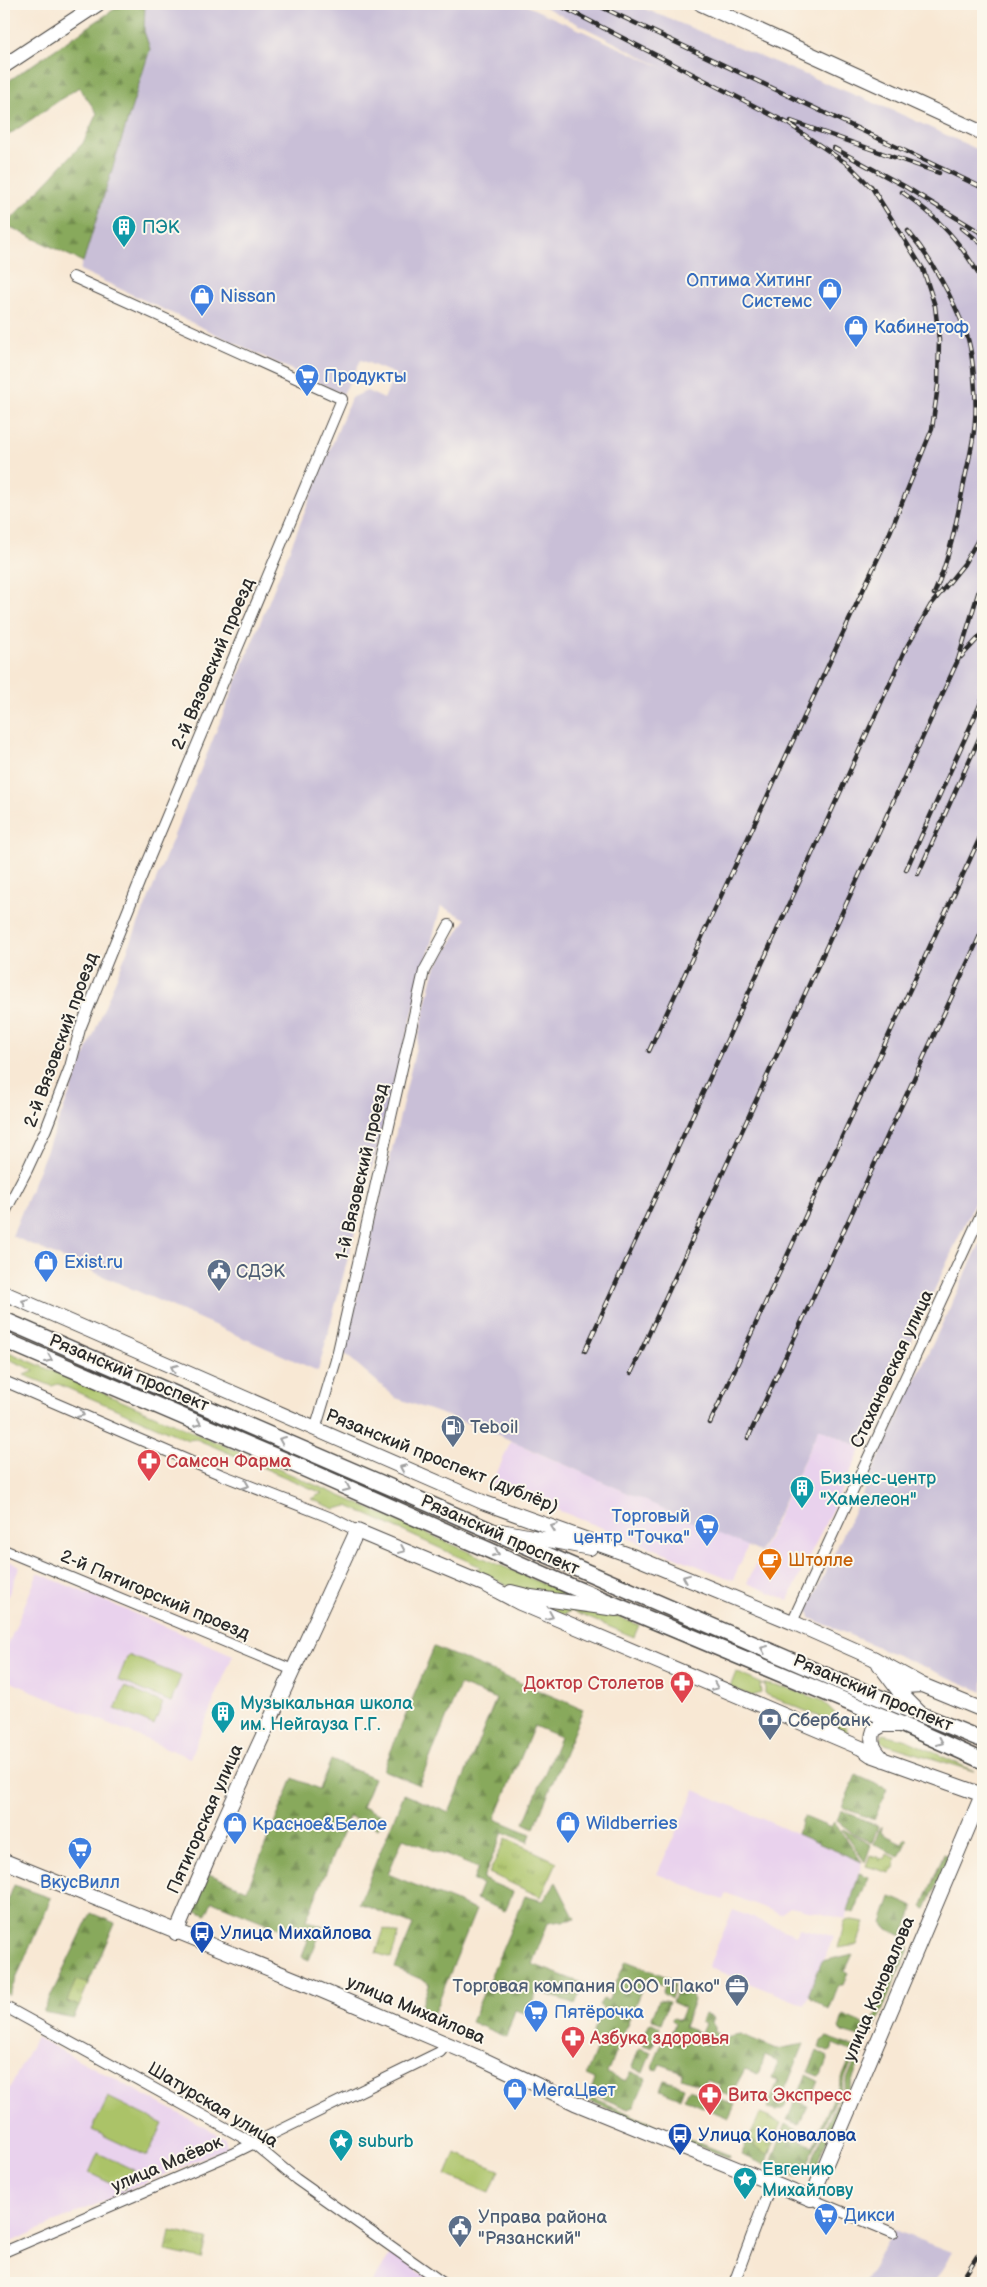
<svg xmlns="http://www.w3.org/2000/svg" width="987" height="2287" font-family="'Balsamiq Sans',sans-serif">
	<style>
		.built { fill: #e9d2ed }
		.industrial { fill: #c9bfd7 }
		.grass { fill: #abc368; stroke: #6b774a }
		.forest { fill: url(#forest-firs); stroke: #5a6a44 }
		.park { fill: url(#park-tufts); stroke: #6b774a }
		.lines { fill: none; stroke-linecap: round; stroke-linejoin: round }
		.street-casing { stroke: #4a4744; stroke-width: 12 }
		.secondary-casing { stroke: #4a4744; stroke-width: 16 }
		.primary-casing { stroke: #4a4744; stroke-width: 18 }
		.street { stroke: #fff; stroke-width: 10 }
		.secondary { stroke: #fff; stroke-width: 14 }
		.primary { stroke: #fff; stroke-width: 15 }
		.rail-casing { stroke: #2b2b2b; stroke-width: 4.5 }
		.rail { stroke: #fbf7ec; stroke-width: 2.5; stroke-dasharray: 8; stroke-linecap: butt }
		.oneway { stroke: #a0a0a0 }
		.labels { text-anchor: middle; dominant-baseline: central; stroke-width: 4; stroke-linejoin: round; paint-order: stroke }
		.culture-label { font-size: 18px; fill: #0d838f; stroke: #fbf7ec; text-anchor: start }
		.shop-label { font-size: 18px; fill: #366cbe; stroke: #fbf7ec; text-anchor: start }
		.street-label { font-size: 18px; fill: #2b2b2b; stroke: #fbf7ec }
		.service-label { font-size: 18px; fill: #4e5e75; stroke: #fbf7ec; text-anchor: start }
		.health-label { font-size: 18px; fill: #be3a42; stroke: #fbf7ec; text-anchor: start }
		.food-label { font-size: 18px; fill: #c56008; stroke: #fbf7ec; text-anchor: start }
		.transit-label { font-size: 18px; fill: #164399; stroke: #fbf7ec; text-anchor: start }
	</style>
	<defs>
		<pattern id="forest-firs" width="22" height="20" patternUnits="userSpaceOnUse" patternTransform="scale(1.25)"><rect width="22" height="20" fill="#88a95c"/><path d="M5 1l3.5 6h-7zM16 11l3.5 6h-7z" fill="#6f8a4c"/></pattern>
		<pattern id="park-tufts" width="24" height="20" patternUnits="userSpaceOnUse" patternTransform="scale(1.25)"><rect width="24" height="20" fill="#abc368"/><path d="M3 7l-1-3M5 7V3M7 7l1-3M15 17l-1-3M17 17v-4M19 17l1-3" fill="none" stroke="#8b9f56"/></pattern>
	</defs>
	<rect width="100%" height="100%" fill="#fbf7ec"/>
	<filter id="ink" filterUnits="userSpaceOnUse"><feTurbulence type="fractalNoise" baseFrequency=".02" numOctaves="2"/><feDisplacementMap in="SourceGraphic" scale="10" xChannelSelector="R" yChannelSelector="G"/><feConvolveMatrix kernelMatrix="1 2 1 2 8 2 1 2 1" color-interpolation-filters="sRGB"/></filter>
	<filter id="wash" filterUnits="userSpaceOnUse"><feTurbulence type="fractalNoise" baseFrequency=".0096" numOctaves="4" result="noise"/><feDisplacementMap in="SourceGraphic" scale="20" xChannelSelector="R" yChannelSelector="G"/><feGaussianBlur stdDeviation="1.12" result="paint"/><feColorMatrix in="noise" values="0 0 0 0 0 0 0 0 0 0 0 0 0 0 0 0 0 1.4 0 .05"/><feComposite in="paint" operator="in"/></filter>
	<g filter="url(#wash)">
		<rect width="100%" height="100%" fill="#f8e8d4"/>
		<path class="built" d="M819,1428l43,20 -74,152 -41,-17z
			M511,1441l237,105 -15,34 -241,-96z
			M4,1559l16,7 -16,40z
			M38,1573l195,82 -43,103 -186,-79v-25z
			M695,1790l167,72 -16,57 -56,-12 -10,7 -54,-21 -3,7 -66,-26z
			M733,1910l63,25 3,-7 35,8 -29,69 -97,-38z
			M36,2037l189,101 2,9 -223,98v-146z
			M392,2253l43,30h-64z"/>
		<path class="industrial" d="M145,4h378l143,65 -127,-65h94l261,107 89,41v1032l-121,264 -43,-20 -59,124 -268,-120 -96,-34 -52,-45 90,-382 32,-52 -25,-13 -123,465 -306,-135 339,-838 16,-7 17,8 11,-25 -34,-14 -18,34 -263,-124 70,-221 -6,-18z
			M983,1237v455l-173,-74 -2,-9z
			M894,2230l58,22 -19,31h-69z"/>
		<path class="grass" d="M4,1350l567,246 -31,-2 -27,-7 -41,-16 9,-4 -133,-61 -13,3 -24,-10 11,-6 -126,-54 -8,1 -130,-56 -6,2 -28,-11 11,-4 -31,-14z
			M568,1608l45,7 26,10 -5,12 -62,-26 -10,4 -12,-6z
			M128,1655l53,21 -10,26 -53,-22z
			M736,1672l24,11 27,5 34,12 12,11 14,18v3l-2,1 -19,-7 6,-4 -67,-28v-10h-5l1,9 -9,3 -22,-9z
			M125,1687l38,16 -9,22 -39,-16z
			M883,1734l24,6 67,31 -89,-27 -4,-4z
			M852,1920l13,2 -8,23 -19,3 7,-27z
			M108,2097l55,27 -16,32 -55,-26z
			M98,2153l36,17 -9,20 -36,-17z
			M455,2153l44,17 -9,23 -44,-18z"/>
		<path class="forest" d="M122,4h23l-1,27 6,18 -67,213 -77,-37 77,-82 14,-30 -18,-26 -75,51v-54z
			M434,1647l149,62 -49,119 -10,-5 36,-86 -26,-11 -39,93 36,15 -3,8 -25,-10 -20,47 30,13 -8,19 -29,-12 6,-15 -9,-3 5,-13 -75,-30 -15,36 88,36 -43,105 -13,-5 10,-27 -35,-15 18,-43 -54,-22 45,-109 45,19 47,-114 -36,-14 -41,100 -36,-15z
			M331,1760l43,18 -12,29 22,9 -6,12 -29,-11 -43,103 17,7 -14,33 -7,-3 6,-17 -96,-39 -6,14 -12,-5 15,-36 38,16 46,-112 26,11z
			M856,1775l31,14 -13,31 -32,-13z
			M841,1810l37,16 -6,17 -18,-9 -17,-13z
			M805,1817l26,11 3,-6 28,40 -65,-28 6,-16z
			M880,1827h2l-1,6 21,10 3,-5 2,2 -8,17 -25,-13z
			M843,1829l28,16 -6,17 -23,-32z
			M944,1854l5,2 -23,53 -4,-2z
			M859,1873l10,4 -15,36 -6,-2z
			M556,1882l19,37 -27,4 -16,41 52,20 -9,20 -38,-13 -10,23 -12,-4 -9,27 -35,-15 54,-126 18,5z
			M14,1885l37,13 -42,97 -5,-3v-81z
			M891,1897l23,10 -11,29 -16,-7 -5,-6z
			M91,1913l24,10 -27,61 -12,-4 -9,22 12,4 -5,12 -31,-6z
			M906,1943l3,2 -1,6 -37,85 -6,4z
			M853,1954l-8,17 3,2 -5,12h-4l-10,25 -18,-12 -2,-5 13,-32z
			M626,1961l44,17 5,7 -4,14 -9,-6 3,-7 -19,-8 -39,95 19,8 6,-9 14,6 -12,29 -6,2 -38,-16 5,-14 -9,-4 11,-27 -9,-5 16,-34 -5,-4 4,-6 5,2z
			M678,1987l9,1 7,12 -10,27 17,6 4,-9 -4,-2 3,-8 9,4 -2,4 4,5v5l15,7 5,-4 5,-1 37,15 27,-5 -20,48 5,4 -5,12 -7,3 -10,-2 11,-28 -6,-2 6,-17 -13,-6 -7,18 -13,-5 -11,20 19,8 -2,6 -33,-11 3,-7 -14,-5 -3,6 -23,-8 2,-6 -23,-8 -3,6 -3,-1 -1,-3 9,-25 6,1 2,-5 -5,-3 1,-2 5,1 4,-9 -4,-4 3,-2 6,2 5,-12 -13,-6z
			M659,2000l10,2 -8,21 -8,-3 -1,-3z
			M843,2015l21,9 -5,13 -17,-5 -3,-3z
			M652,2023l8,4 -8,21 -9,-3 -1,-3 7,-18z
			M827,2037l31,11 -55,126 -3,2 -5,1 -21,-9 2,-6 -4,-2 14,-36 11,6 -3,8 19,8 40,-94 -19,-8 -3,7 -3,1 -9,-4 2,-7z
			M861,2047l4,2 -1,3 -52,123 -6,-1z
			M639,2048l12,4 -8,21 -11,-6z
			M817,2051l11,6 -7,18 -3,1 -10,-4z
			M806,2075l12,6 -8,19 -12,-4z
			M664,2080l20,7 -4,11 -20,-8z
			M689,2089l21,8 -5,11 -21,-9z
			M586,2095l71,31 -1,3 -71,-30z
			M714,2098l21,7 -6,13 -20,-8z
			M796,2100l12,6 -9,18 -12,-4z
			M662,2128l67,27 1,3 -70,-27z
			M748,2140l7,3 -1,4 14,6 4,-5 -6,17 -25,-10z"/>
		<path class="park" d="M506,1838l51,24 -16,35 -52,-24z
			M886,1854l10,4 -2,10 -4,5 -24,-7 4,-11 8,2 1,4 1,-3 4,1z
			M384,1929l15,5 -8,24 -15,-5z
			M76,1980l12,4 -9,22 -12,-5z
			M760,2114l22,9 -14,31 -14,-7 1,-4 -7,-3z
			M170,2231l37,8 -5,20 -36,-8z"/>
	</g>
	<g filter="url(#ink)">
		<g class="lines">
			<defs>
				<path id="street" d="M4,1214l23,-44 19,-41 24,-62 10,-38 63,-156 199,-474 -269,-122
					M4,1381l218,94 112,44 23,12
					M315,1430l21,-70 88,-389 25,-46
					M4,1550l289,120
					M792,1622l191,-412
					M4,2006l249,137 43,36 147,104
					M811,2199l82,34
					M4,2252l230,-99 206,-101 7,-8
					M734,2283l37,-99"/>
				<path id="secondary" d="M701,4l282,129
					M4,66l94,-62
					M4,1293l481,210 147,53 160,66 81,36 49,27
					M501,1531l89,17
					M511,1592l20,5 85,12
					M879,1664l23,31
					M920,1713l-18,-18 -1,-5 4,-4 17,-1 61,25
					M884,1760c-9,-9 -15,-17 -10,-30l9,-5h19
					M4,1861l300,122 176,75 95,45 236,96 171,-404
					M176,1933l49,-115 132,-287 129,54 34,18 341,145 10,7 112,40"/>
				<path id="primary" d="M4,1320l837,362 142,58
					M4,1340l294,126 272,120 333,139 80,36"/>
			</defs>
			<use href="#street" class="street-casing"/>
			<use href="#secondary" class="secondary-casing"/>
			<use href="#primary" class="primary-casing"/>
			<use href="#street" class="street"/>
			<use href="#secondary" class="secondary"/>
			<use href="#primary" class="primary"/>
			<defs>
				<path id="rail" d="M557,4l238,123
					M595,4l388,184
					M791,121l148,52
					M790,125l59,40 25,25
					M834,148l70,38 79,48
					M902,192c37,26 59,50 81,90
					M962,228l21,17
					M908,231c24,29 45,67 58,102 7,17 11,68 9,87 -1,23 -8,46 -12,68 -7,36 -14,72 -29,106
					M961,657l22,-24
					M906,870l77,-172
					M918,874l65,-144
					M649,1051l242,-521 41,-101 6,-44 1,-45 -4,-34 -12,-37 -52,-83
					M585,1351l321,-703 24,-42 34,-42 19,-33
					M631,1373l327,-713 25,-83
					M710,1423l273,-592
					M748,1438l235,-509
					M960,2283l23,-36"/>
			</defs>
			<use href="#rail" class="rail-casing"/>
			<use href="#rail" class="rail"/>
		</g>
		<defs><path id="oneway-chevron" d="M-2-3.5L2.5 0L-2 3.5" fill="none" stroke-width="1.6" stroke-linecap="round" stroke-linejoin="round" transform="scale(1.25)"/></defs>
		<g class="oneway">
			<use href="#oneway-chevron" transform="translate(25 1302) rotate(-156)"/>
			<use href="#oneway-chevron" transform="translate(49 1359) rotate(23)"/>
			<use href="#oneway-chevron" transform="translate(174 1368) rotate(-156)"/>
			<use href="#oneway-chevron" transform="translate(81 1414) rotate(23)"/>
			<use href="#oneway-chevron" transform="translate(198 1423) rotate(23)"/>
			<use href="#oneway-chevron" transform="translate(282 1440) rotate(-157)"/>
			<use href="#oneway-chevron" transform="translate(403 1468) rotate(-157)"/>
			<use href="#oneway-chevron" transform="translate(246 1485) rotate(21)"/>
			<use href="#oneway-chevron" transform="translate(347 1488) rotate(24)"/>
			<use href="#oneway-chevron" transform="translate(554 1527) rotate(-160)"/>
			<use href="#oneway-chevron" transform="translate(402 1550) rotate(23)"/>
			<use href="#oneway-chevron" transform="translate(496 1553) rotate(24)"/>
			<use href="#oneway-chevron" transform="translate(686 1578) rotate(-158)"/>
			<use href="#oneway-chevron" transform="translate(550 1616) rotate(23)"/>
			<use href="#oneway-chevron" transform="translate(764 1649) rotate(-157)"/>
			<use href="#oneway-chevron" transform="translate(715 1687) rotate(23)"/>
			<use href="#oneway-chevron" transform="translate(940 1742) rotate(24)"/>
		</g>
	</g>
	<defs>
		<symbol id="building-pin" viewBox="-11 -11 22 30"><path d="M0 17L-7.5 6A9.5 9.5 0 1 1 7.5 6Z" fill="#0f9aa8" stroke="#fbf7ec"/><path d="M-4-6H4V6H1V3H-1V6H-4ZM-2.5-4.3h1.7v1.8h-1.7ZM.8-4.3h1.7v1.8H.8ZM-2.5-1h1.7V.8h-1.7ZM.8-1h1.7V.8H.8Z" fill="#fff"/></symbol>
		<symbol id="shop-pin" viewBox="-11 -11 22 30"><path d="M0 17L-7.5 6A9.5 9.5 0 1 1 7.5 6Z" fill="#3f7fe0" stroke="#fbf7ec"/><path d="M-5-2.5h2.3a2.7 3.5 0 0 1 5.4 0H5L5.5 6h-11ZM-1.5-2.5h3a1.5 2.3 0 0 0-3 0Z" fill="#fff"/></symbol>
		<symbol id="supermarket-pin" viewBox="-11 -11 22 30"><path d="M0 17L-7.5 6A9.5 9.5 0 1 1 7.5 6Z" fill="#3f7fe0" stroke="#fbf7ec"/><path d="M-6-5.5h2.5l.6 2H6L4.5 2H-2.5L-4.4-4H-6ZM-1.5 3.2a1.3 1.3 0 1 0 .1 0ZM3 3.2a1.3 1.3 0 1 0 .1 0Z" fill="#fff"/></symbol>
		<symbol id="civic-pin" viewBox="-11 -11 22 30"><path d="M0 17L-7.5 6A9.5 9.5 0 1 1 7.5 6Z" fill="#5c6f8a" stroke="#fbf7ec"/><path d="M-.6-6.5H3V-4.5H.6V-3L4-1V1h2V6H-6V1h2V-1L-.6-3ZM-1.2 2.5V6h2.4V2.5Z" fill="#fff"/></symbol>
		<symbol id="fuel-pin" viewBox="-11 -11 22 30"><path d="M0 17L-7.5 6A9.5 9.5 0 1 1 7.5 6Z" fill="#5c6f8a" stroke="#fbf7ec"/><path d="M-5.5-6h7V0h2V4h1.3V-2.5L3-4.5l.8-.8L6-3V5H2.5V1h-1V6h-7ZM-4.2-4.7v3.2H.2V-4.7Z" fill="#fff"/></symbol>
		<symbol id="pharmacy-pin" viewBox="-11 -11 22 30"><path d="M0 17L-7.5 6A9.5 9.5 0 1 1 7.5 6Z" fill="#e0444e" stroke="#fbf7ec"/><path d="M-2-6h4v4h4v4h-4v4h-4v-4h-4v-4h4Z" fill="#fff"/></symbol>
		<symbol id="cafe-pin" viewBox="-11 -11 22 30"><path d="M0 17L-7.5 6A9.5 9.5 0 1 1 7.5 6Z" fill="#e8710a" stroke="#fbf7ec"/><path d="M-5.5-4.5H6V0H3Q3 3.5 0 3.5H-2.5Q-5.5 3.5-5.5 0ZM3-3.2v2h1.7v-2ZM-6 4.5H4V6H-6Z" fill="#fff"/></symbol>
		<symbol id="bank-pin" viewBox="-11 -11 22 30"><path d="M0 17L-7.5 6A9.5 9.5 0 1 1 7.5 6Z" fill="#5c6f8a" stroke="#fbf7ec"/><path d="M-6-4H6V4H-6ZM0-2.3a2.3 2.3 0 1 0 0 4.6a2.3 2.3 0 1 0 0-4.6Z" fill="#fff"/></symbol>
		<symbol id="bus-pin" viewBox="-11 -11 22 30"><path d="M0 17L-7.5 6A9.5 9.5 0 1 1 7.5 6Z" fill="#1a4fb4" stroke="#fbf7ec"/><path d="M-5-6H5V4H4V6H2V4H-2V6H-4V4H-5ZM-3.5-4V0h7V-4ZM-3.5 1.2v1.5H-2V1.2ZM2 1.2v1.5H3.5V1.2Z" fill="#fff"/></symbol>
		<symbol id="office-pin" viewBox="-11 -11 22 30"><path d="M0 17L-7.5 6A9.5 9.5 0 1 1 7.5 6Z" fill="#5c6f8a" stroke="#fbf7ec"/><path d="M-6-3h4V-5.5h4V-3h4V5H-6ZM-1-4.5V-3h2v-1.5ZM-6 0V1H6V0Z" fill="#fff"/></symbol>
		<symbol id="sight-pin" viewBox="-11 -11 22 30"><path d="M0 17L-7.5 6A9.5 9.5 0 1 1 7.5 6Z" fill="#0f9aa8" stroke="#fbf7ec"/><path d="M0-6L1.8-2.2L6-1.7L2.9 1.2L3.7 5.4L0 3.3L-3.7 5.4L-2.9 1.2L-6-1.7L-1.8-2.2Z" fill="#fff"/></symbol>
	</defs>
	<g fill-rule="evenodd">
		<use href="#building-pin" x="110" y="213" width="28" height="38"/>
		<use href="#shop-pin" x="816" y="276" width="28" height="38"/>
		<use href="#shop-pin" x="188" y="282" width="28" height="38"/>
		<use href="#shop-pin" x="842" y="313" width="28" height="38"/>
		<use href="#supermarket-pin" x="293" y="362" width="28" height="38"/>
		<use href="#shop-pin" x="32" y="1248" width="28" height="38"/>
		<use href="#civic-pin" x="205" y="1257" width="28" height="38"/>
		<use href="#fuel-pin" x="439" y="1413" width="28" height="38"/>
		<use href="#pharmacy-pin" x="135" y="1447" width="28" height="38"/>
		<use href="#building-pin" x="788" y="1474" width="28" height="38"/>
		<use href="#supermarket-pin" x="693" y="1512" width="28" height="38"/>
		<use href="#cafe-pin" x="756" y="1546" width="28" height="38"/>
		<use href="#pharmacy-pin" x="668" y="1669" width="28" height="38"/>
		<use href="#building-pin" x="209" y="1699" width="28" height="38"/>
		<use href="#bank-pin" x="756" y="1706" width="28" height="38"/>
		<use href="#shop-pin" x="554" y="1809" width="28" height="38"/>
		<use href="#shop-pin" x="221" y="1810" width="28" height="38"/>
		<use href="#supermarket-pin" x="66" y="1835" width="28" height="38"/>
		<use href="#bus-pin" x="188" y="1919" width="28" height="38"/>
		<use href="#office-pin" x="723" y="1972" width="28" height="38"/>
		<use href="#supermarket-pin" x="522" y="1998" width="28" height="38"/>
		<use href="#pharmacy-pin" x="559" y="2024" width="28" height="38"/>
		<use href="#shop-pin" x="501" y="2076" width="28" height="38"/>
		<use href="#pharmacy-pin" x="696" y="2081" width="28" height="38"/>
		<use href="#bus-pin" x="666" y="2121" width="28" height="38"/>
		<use href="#sight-pin" x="327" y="2127" width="28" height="38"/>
		<use href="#sight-pin" x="731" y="2165" width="28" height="38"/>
		<use href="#supermarket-pin" x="812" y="2201" width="28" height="38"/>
		<use href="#civic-pin" x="446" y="2213" width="28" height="38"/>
	</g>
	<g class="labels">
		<g class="culture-label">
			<text x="142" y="227">ПЭК</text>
			<text x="820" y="1478">Бизнес-центр<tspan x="820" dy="21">"Хамелеон"</tspan></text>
			<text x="240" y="1703">Музыкальная школа<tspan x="240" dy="21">им. Нейгауза Г.Г.</tspan></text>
			<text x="358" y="2141">suburb</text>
			<text x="762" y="2169">Евгению<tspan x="762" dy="21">Михайлову</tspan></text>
		</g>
		<g class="shop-label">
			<text x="812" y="280" text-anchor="end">Оптима Хитинг<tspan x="812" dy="21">Системс</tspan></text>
			<text x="220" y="296">Nissan</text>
			<text x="874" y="327">Кабинетоф</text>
			<text x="324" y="376">Продукты</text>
			<text x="64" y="1262">Exist.ru</text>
			<text x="690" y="1516" text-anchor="end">Торговый<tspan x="690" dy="21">центр "Точка"</tspan></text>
			<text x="586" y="1823">Wildberries</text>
			<text x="252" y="1824">Красное&amp;Белое</text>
			<text x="80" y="1882" text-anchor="middle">ВкусВилл</text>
			<text x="554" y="2012">Пятёрочка</text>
			<text x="532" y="2090">МегаЦвет</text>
			<text x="844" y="2215">Дикси</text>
		</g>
		<g class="street-label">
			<text transform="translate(213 664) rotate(-67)">2-й Вязовский проезд</text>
			<text transform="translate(61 1040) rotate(-70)">2-й Вязовский проезд</text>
			<text transform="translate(362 1172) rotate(-77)">1-й Вязовский проезд</text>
			<text transform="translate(892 1369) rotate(-65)">Стахановская улица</text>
			<text transform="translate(129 1373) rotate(23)">Рязанский проспект</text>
			<text transform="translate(442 1461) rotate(22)">Рязанский проспект (дублёр)</text>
			<text transform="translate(500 1535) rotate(24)">Рязанский проспект</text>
			<text transform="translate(155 1595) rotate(23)">2-й Пятигорский проезд</text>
			<text transform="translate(873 1693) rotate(23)">Рязанский проспект</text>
			<text transform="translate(205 1819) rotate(-66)">Пятигорская улица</text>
			<text transform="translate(879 1989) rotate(-67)">улица Коновалова</text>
			<text transform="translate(416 2010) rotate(23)">улица Михайлова</text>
			<text transform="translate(213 2105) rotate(31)">Шатурская улица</text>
			<text transform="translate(167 2164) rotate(-23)">улица Маёвок</text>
		</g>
		<g class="service-label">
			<text x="236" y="1271">СДЭК</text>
			<text x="470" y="1427">Teboil</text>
			<text x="788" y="1720">Сбербанк</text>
			<text x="720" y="1986" text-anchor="end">Торговая компания ООО "Пако"</text>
			<text x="478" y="2217">Управа района<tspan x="478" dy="21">"Рязанский"</tspan></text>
		</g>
		<g class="health-label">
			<text x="166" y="1461">Самсон Фарма</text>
			<text x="664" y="1683" text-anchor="end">Доктор Столетов</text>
			<text x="590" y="2038">Азбука здоровья</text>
			<text x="728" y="2095">Вита Экспресс</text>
		</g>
		<g class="food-label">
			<text x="788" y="1560">Штолле</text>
		</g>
		<g class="transit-label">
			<text x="220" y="1933">Улица Михайлова</text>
			<text x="698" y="2135">Улица Коновалова</text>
		</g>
	</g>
	<rect width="987" height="2287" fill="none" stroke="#fbf7ec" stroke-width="20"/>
</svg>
